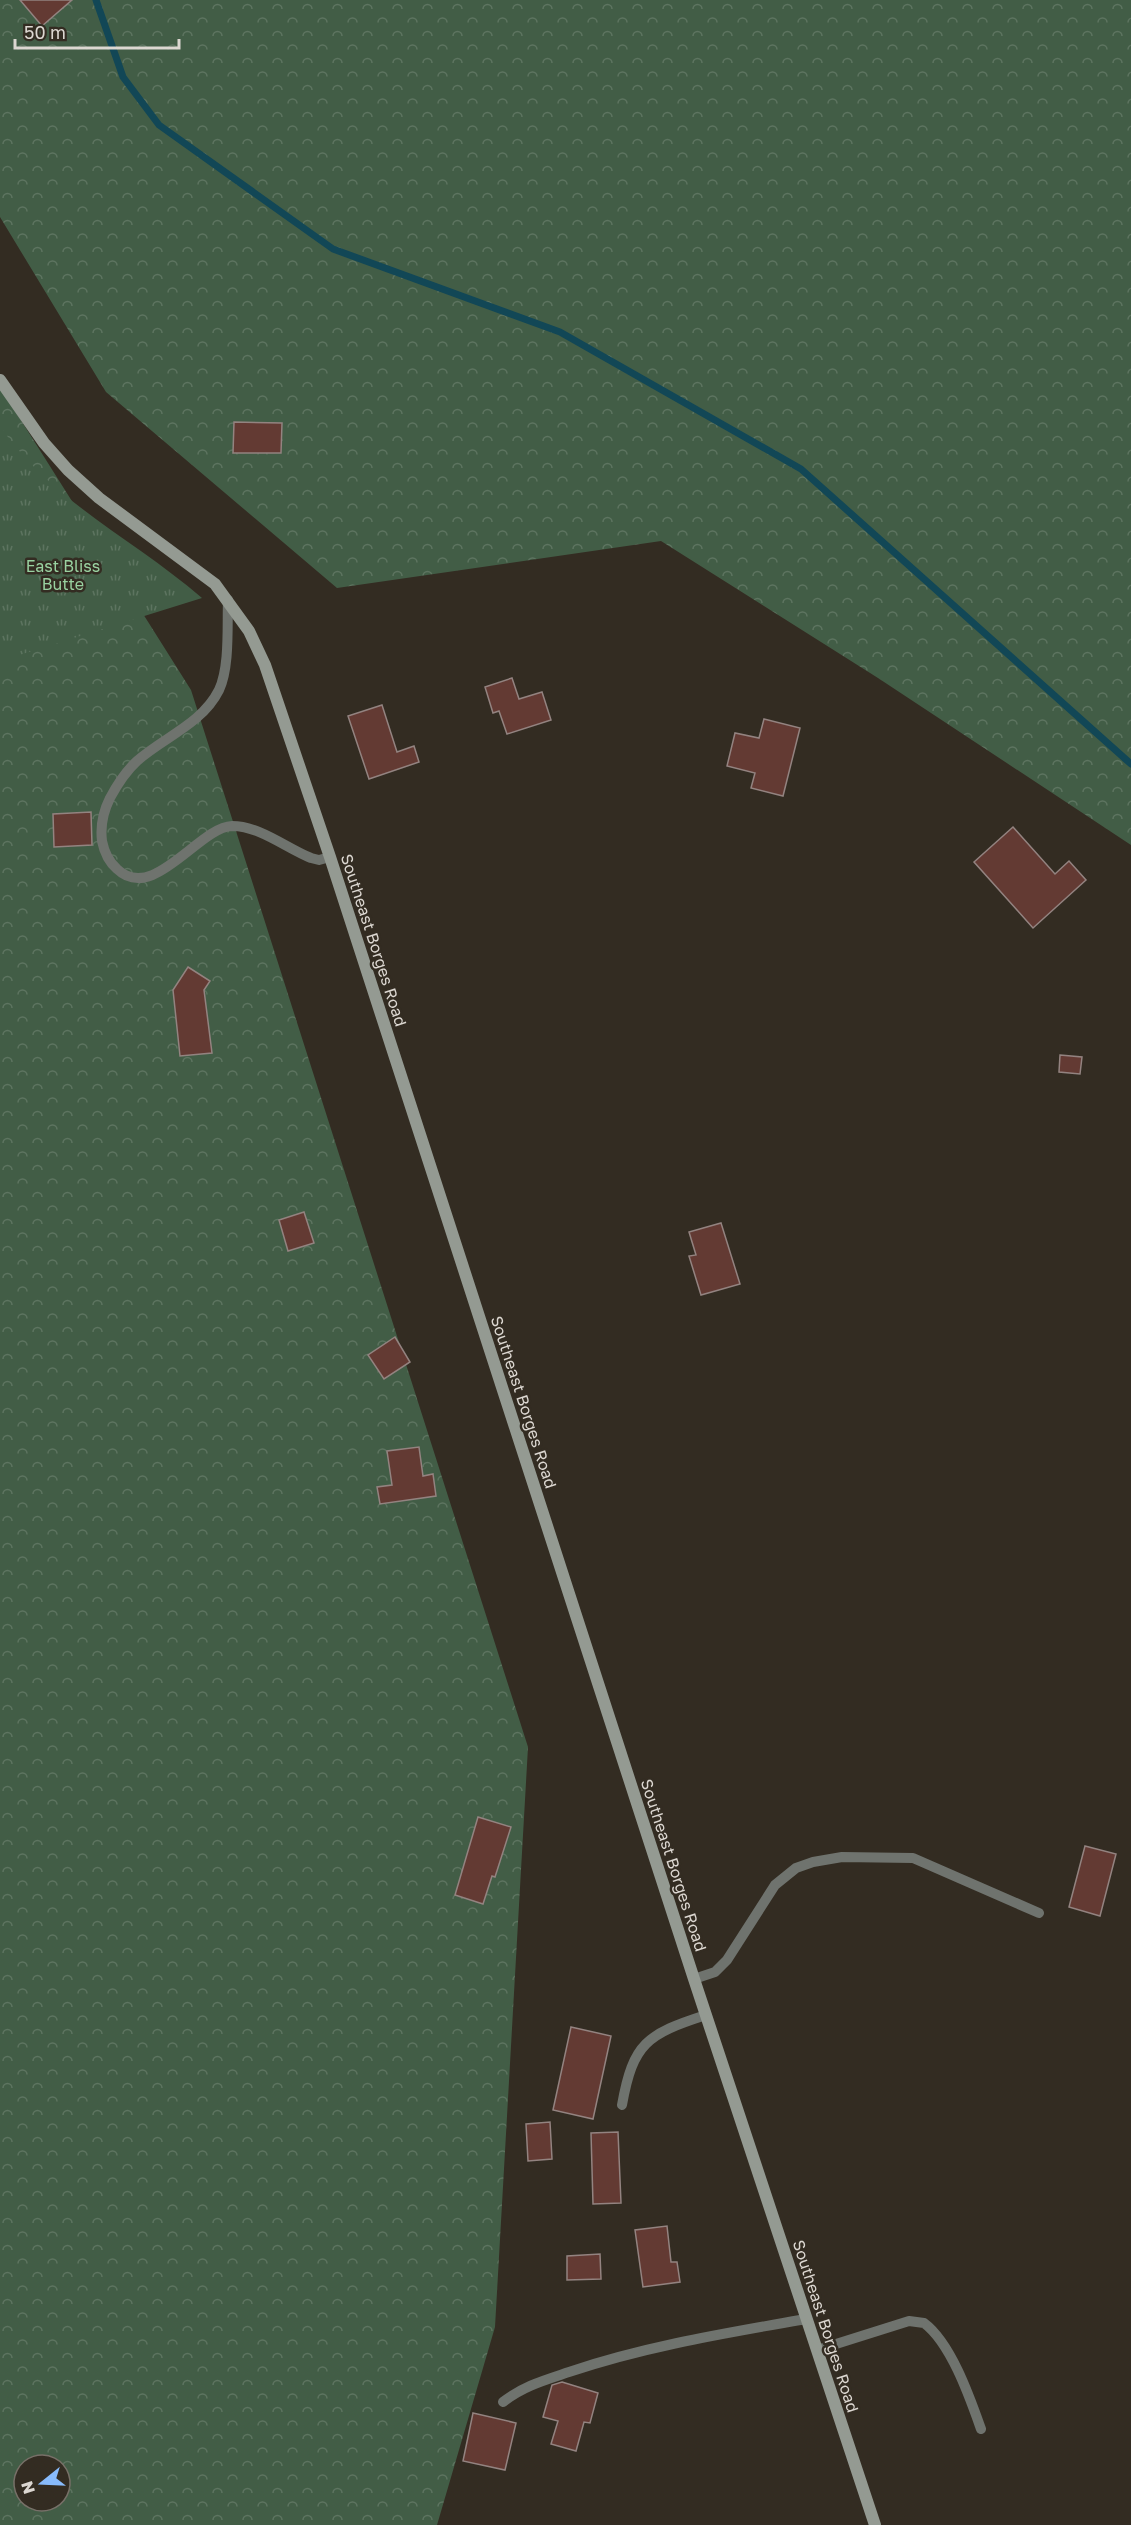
<svg xmlns="http://www.w3.org/2000/svg" width="1131" height="2525" font-family="'Golos Text',sans-serif">
	<style>
		.forest { fill: url(#forest-crowns); fill-rule: evenodd }
		.park { fill: url(#park-tufts) }
		.lines { fill: none; stroke-linecap: round; stroke-linejoin: round }
		.stream { stroke: #124756; stroke-width: 7 }
		.building { fill: #633a33; stroke: #938380; stroke-width: 1.5 }
		.lane { stroke: #6f736e; stroke-width: 10 }
		.secondary { stroke: #949a92; stroke-width: 12 }
		.labels { text-anchor: middle; dominant-baseline: central; stroke-width: 5; stroke-linejoin: round; paint-order: stroke }
		.park-label { font-size: 16px; fill: #99d1a0; stroke: #332c22 }
		.street-label { font-size: 16px; fill: #dcd7d1; stroke: #332c22 }
	</style>
	<defs>
		<pattern id="forest-crowns" width="20" height="18" patternUnits="userSpaceOnUse" patternTransform="scale(1.5)"><rect width="20" height="18" fill="#425d46"/><path d="M2 6a3 3 0 1 1 6 0M12 15a3 3 0 1 1 6 0" fill="none" stroke="#5d7460"/></pattern>
		<pattern id="park-tufts" width="24" height="20" patternUnits="userSpaceOnUse" patternTransform="scale(1.5)"><rect width="24" height="20" fill="#425d46"/><path d="M3 7l-1-3M5 7V3M7 7l1-3M15 17l-1-3M17 17v-4M19 17l1-3" fill="none" stroke="#5d7460"/></pattern>
	</defs>
	<rect width="100%" height="100%" fill="#332c22"/>
	<path class="forest" d="M0,0h1131v845l-253,-167 -217,-137 -324,47 -231,-196 -106,-175z
		M0,387l191,303 337,1057 -33,580 -58,198h-437zM24,2465h36v36h-36z"/>
	<path class="park" d="M0,426c52,76 134,113 202,172l-202,63z"/>
	<g class="lines">
		<path class="stream" d="M96,0l27,77 36,48 174,124 227,83 241,137 330,295"/>
	</g>
	<path class="building" d="M20,0h52l-30,26z
		M234,422l48,1 -1,30h-48z
		M512,678l7,21 23,-7 9,28 -44,14 -8,-23 -6,2 -8,-26z
		M382,705l15,47 17,-6 5,16 -50,17 -21,-63z
		M764,719l36,9 -17,68 -32,-8 4,-15 -28,-7 8,-33 24,5z
		M91,812l1,33 -38,2 -1,-33z
		M1013,827l42,47 14,-13 17,19 -53,48 -59,-66z
		M188,967l22,14 -6,9 8,63 -32,3 -7,-66z
		M1060,1055l22,2 -2,17 -21,-2z
		M304,1212l10,31 -26,8 -9,-31z
		M721,1223l19,61 -39,11 -12,-39 7,-1 -7,-23z
		M395,1337l15,25 -26,17 -16,-24z
		M419,1447l4,29 10,-2 3,22 -56,8 -3,-17 15,-2 -5,-34z
		M478,1817l33,10 -16,50 -3,-1 -9,28 -28,-9z
		M1085,1846l31,8 -16,62 -31,-9z
		M571,2027l40,9 -18,83 -40,-9z
		M550,2122l2,37 -24,2 -2,-37z
		M618,2132l3,71 -28,1 -2,-71z
		M667,2226l4,36h6l3,20 -37,5 -8,-57z
		M600,2254l1,25 -34,1v-24z
		M562,2382l36,11 -8,30 -6,-1 -8,29 -25,-7 7,-23 -15,-4 9,-32z
		M473,2413l43,10 -11,47 -42,-9z"/>
	<g class="lines">
		<path class="lane" d="M228,600c-1,25 2,67 -9,90 -17,34 -55,47 -82,71 -11,10 -20,24 -27,37 -7,14 -10,27 -8,43 2,10 7,21 15,28 36,35 82,-42 115,-43 28,0 54,22 79,32l8,2 11,-3
			M694,1979l21,-7 12,-12 48,-75 21,-17 17,-6 29,-5 71,1 126,55
			M622,2105c11,-62 25,-71 84,-90
			M817,2350l92,-29 15,2c27,20 46,75 57,106
			M503,2402c20,-16 42,-22 66,-30 77,-26 158,-39 237,-53"/>
		<path class="secondary" d="M0,380l44,63 24,27 31,28 116,86 34,47 16,34 65,192 364,1122 181,546"/>
	</g>
	<g class="labels">
		<g class="park-label">
			<text x="63" y="566">East Bliss<tspan x="63" dy="18">Butte</tspan></text>
		</g>
		<g class="street-label">
			<text transform="translate(374 940) rotate(72)">Southeast Borges Road</text>
			<text transform="translate(524 1402) rotate(72)">Southeast Borges Road</text>
			<text transform="translate(674 1865) rotate(72)">Southeast Borges Road</text>
			<text transform="translate(826 2326) rotate(72)">Southeast Borges Road</text>
		</g>
	</g>
	<g transform="translate(42 2483) rotate(252)"><circle r="28" fill="#332c22" stroke="#777068" stroke-width="1.5"/>
	<path d="M0-4.5L10 22L0 15L-10 22Z" fill="#88bbfc"/>
	<text y="-9" font-size="16" font-weight="bold" text-anchor="middle" fill="#dcd7d1">N</text>
	</g>
	<path d="M15 39v9h164v-9" fill="none" stroke="#dcd7d1" stroke-width="3"/>
	<text x="24" y="39" font-size="18" fill="#dcd7d1" stroke="#332c22" stroke-width="4.5" paint-order="stroke">50 m</text>
</svg>
